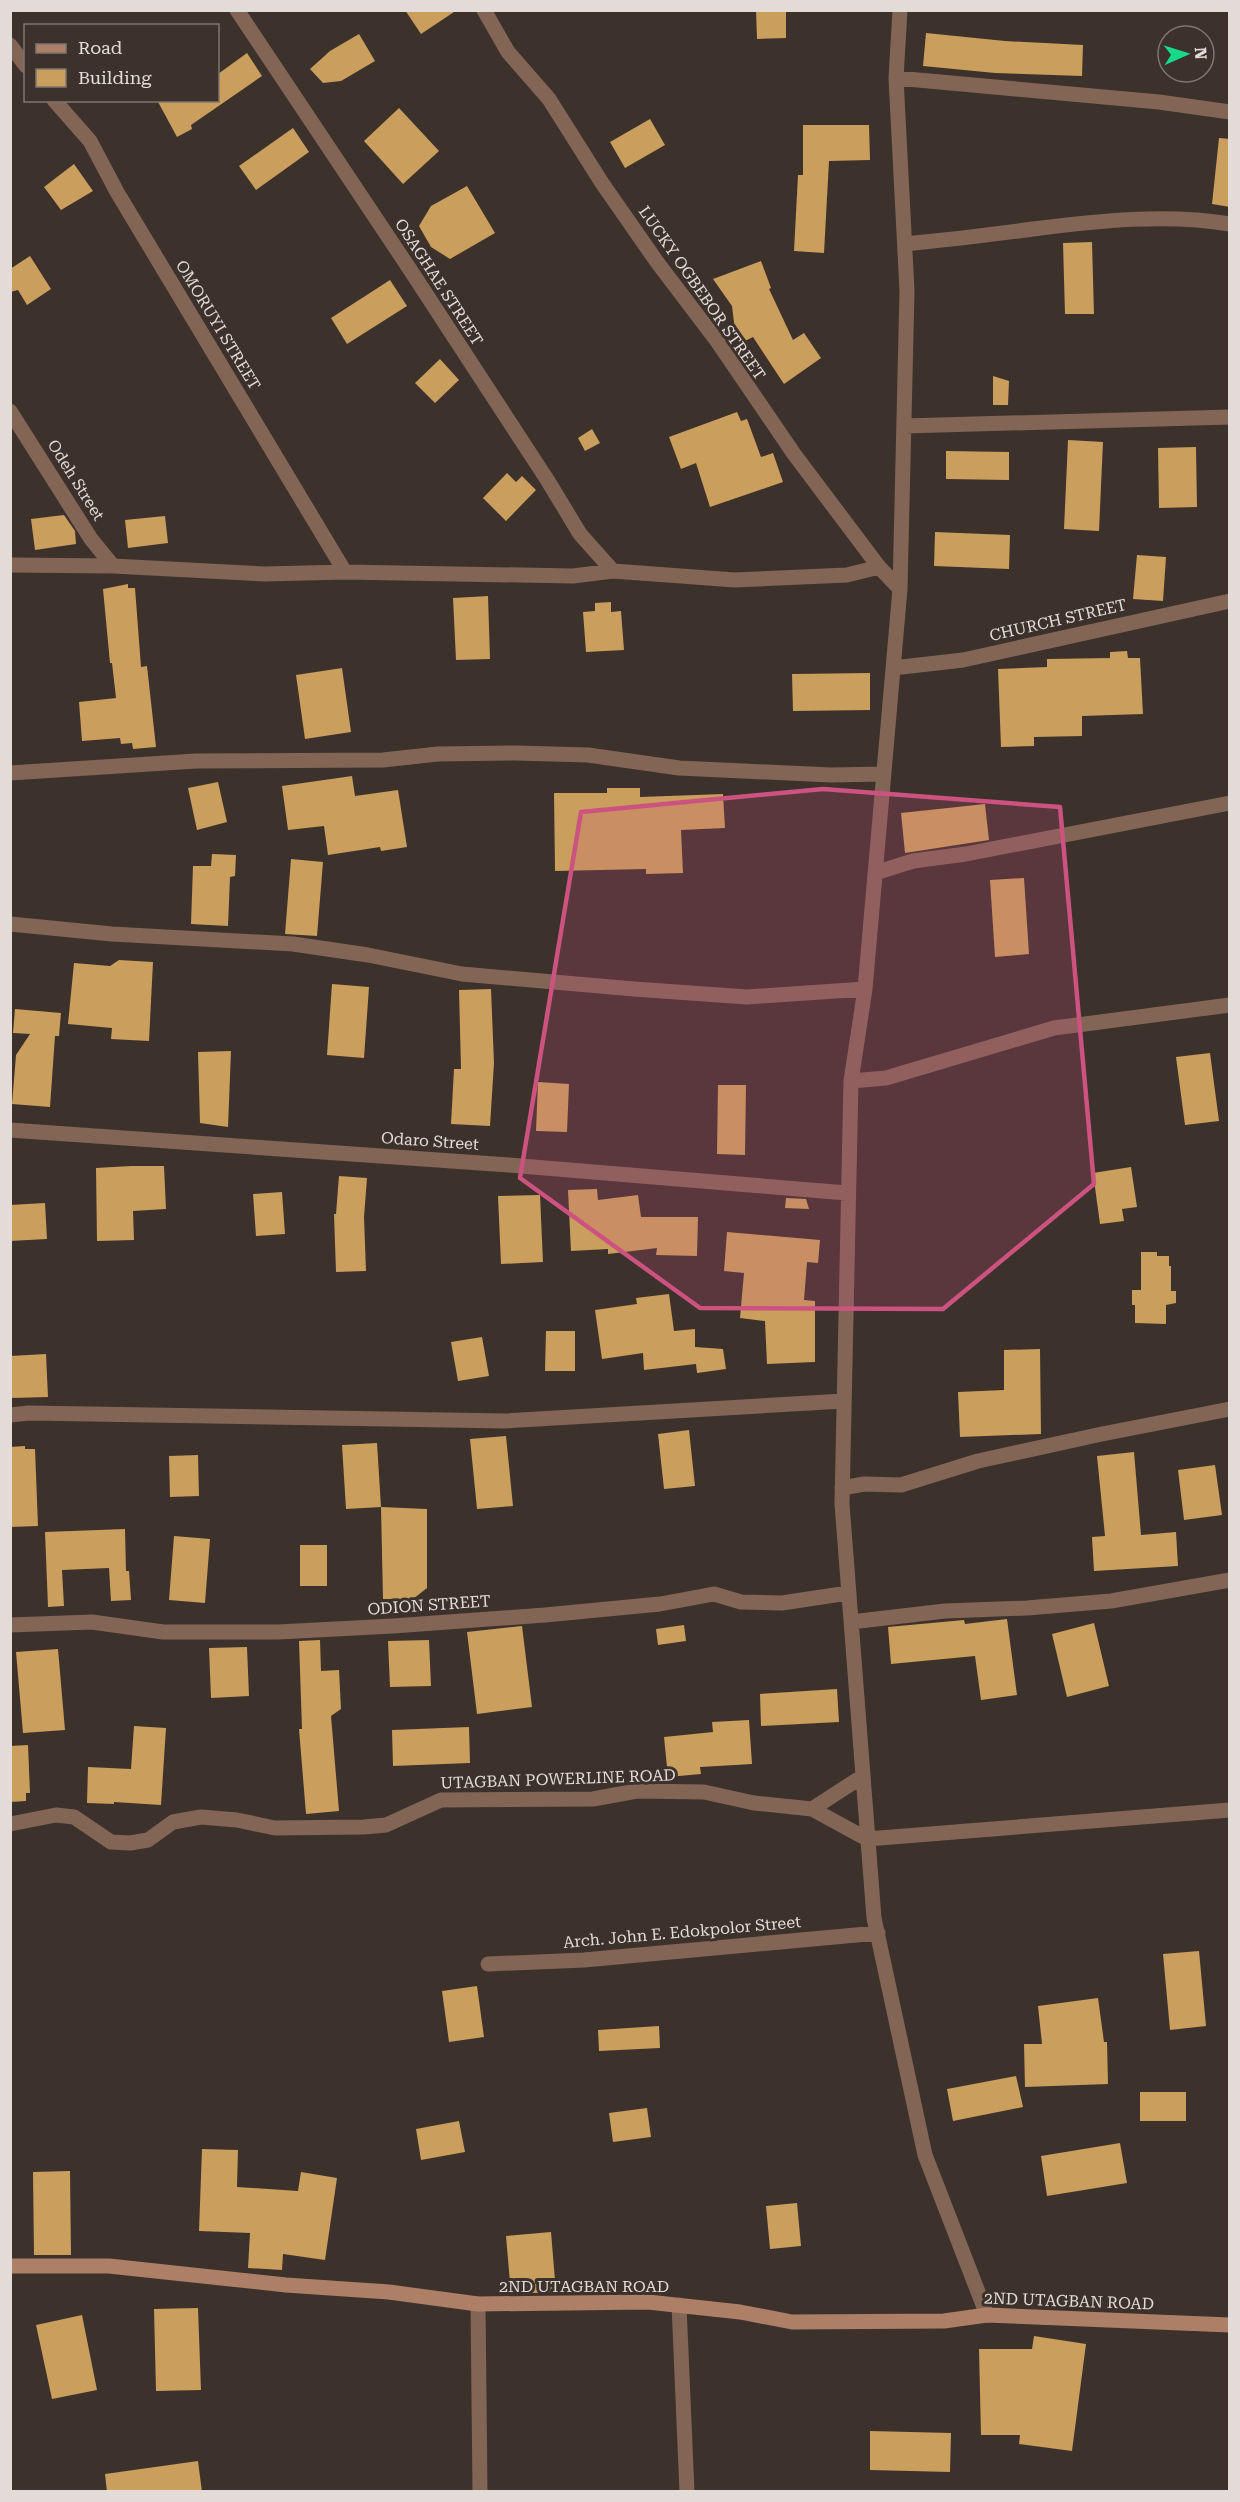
<svg xmlns="http://www.w3.org/2000/svg" width="1240" height="2502" font-family="'Roboto Serif',serif">
	<style>
		.building { fill: #ca9e5c }
		.lines { fill: none; stroke-linecap: round; stroke-linejoin: round }
		.street { stroke: #836556; stroke-width: 15 }
		.secondary { stroke: #ae7f67; stroke-width: 15 }
		.marked { fill: #cc5280; fill-opacity: 0.2; stroke: #cc5280; stroke-width: 4.5; stroke-linejoin: round }
		.labels { text-anchor: middle; dominant-baseline: central; stroke-width: 6; stroke-linejoin: round; paint-order: stroke }
		.street-label { font-size: 16px; fill: #e3dbd8; stroke: #3d312c }
	</style>
	<rect width="100%" height="100%" fill="#3d312c"/>
	<path class="building" d="M405,10h52l-36,24z
		M756,10h30v28l-29,1z
		M926,33l79,8 78,4 -1,31 -87,-3 -72,-7z
		M359,34l16,27 -34,20 -18,2 -13,-14 20,-18z
		M247,53l15,23 -71,49 1,4 -15,8 -20,-37h61v-26z
		M399,108l40,43 -36,33 -39,-43z
		M650,119l15,26 -40,23 -15,-26z
		M803,125h66l1,35 -41,1 -5,92 -30,-2 4,-76h5z
		M293,128l16,24 -53,38 -17,-24z
		M1219,138l11,1v68l-18,-3z
		M74,164l19,27 -32,19 -17,-23z
		M467,186l28,47 -45,26 -19,-12 -12,-21 12,-20z
		M1092,242l2,72h-29l-2,-71z
		M30,256l21,33 -24,16 -9,-15 -8,2v-23z
		M761,261l10,27 -2,1 24,51 11,-7 17,25 -37,26 -31,-47 -8,4 -10,-11 -3,-24 -19,-27z
		M390,280l17,26 -60,38 -16,-26z
		M440,359l19,21 -24,23 -20,-20z
		M993,376l16,5 -1,24h-15z
		M737,412l4,9 6,-2 14,38 12,-4 10,29 -73,25 -14,-44 -15,6 -12,-32z
		M592,429l8,14 -15,8 -7,-13z
		M1068,440l35,2 -4,89 -35,-2z
		M1196,447l1,60 -38,1 -1,-60z
		M946,451l63,1v28l-63,-1z
		M507,473l9,9 6,-6 14,14 -30,31 -23,-23z
		M64,515l11,16 1,13 -41,6 -4,-31z
		M165,516l3,27 -40,5 -3,-28z
		M935,532l75,3 -1,34 -75,-3z
		M1137,555l29,2 -3,44 -30,-2z
		M128,584v4h7l6,79 6,-1 9,81 -23,2 -1,-6 -11,1 -1,-6 -38,3 -3,-39 37,-4 -4,-35h-2l-7,-74z
		M488,596l2,63 -34,1 -3,-62z
		M611,602v10l10,-1 3,39 -38,2 -3,-40 12,-1v-8z
		M1127,651l1,7h12l3,56 -61,2v20l-48,1v9l-33,1 -3,-78 49,-2v-8l63,-1v-6z
		M342,668l9,64 -46,7 -9,-64z
		M870,673v37l-77,1 -1,-37z
		M352,776l3,20 43,-6 9,57 -26,4 -1,-4 -52,8 -4,-29 -36,4 -6,-44z
		M218,782l9,40 -30,8 -9,-42z
		M607,788h33v9l83,-3 2,34 -44,2 2,43 -37,1v-5l-91,2 -1,-78h53z
		M985,804l4,36 -84,13 -4,-40z
		M212,854l24,1 -1,21 -5,1 -2,49 -37,-2 2,-58h18z
		M291,859l32,3 -6,74 -32,-2z
		M1024,878l5,76 -34,3 -5,-77z
		M119,960l34,2 -4,79 -38,-2 1,-11 -44,-4 6,-61 36,3z
		M332,984l37,3 -5,71 -37,-3z
		M491,989l3,74 -4,63 -39,-2 3,-55h7l-2,-79z
		M15,1009l46,4 -2,23h-4l-5,71 -38,-3 4,-49 14,-21 -17,-1z
		M231,1051l-3,76 -28,-4 -2,-71z
		M1210,1053l9,68 -34,4 -9,-68z
		M538,1082l31,2 -2,48 -31,-1z
		M718,1085h28l-1,70 -28,-1z
		M131,1166h33l2,43 -33,2 1,29 -37,1 -1,-73z
		M1131,1167l6,40 -15,2 2,12 -24,3 -7,-51z
		M339,1176l28,2 -3,39 2,54 -30,1 -2,-58h2z
		M597,1189l1,11 40,-5 3,22h57l-1,39 -41,-1 1,-7 -49,6v-5l-37,2 -3,-61z
		M282,1192l3,42 -29,2 -3,-42z
		M540,1195l3,67 -42,2 -3,-68z
		M786,1198l20,1 3,10 -24,-1z
		M45,1203l2,36 -37,2v-36z
		M727,1232l93,8 -2,23 -11,-1 -3,38 11,1v61l-48,2 -2,-43 -25,-3 4,-45 -20,-2z
		M1141,1252h16v4h12v10h2v25h5v12l-10,2v19l-31,-1v-18h-3v-15h9z
		M669,1294l5,37 21,-2v18l28,2 3,20 -29,4 -1,-9 -52,6 -1,-17 -41,6 -7,-49 42,-6 -1,-6z
		M546,1331h29v40h-30z
		M482,1337l7,39 -31,5 -7,-39z
		M1040,1349l1,85 -81,3 -2,-45 46,-2v-40z
		M46,1354l2,43 -37,1 -1,-42z
		M689,1430l6,56 -31,3 -6,-55z
		M506,1436l7,70 -36,3 -7,-70z
		M377,1443l4,64 -35,2 -4,-64z
		M25,1446v3h10l3,77 -28,1v-80z
		M1134,1452l7,83 35,-3 2,34 -84,5 -2,-34 13,-1 -8,-80z
		M198,1455l1,41 -29,1 -1,-41z
		M1215,1465l7,50 -38,5 -6,-50z
		M381,1507l46,2v79l-14,11h-30z
		M125,1529l1,42h3l2,29 -20,1 -2,-33 -47,2 2,36 -16,1 -3,-75z
		M174,1536l36,3 -5,64 -36,-3z
		M300,1545h27v41h-27z
		M1007,1619l10,76 -36,5 -6,-44 -84,8 -3,-37 76,-7 1,4z
		M1094,1623l15,63 -42,11 -15,-63z
		M684,1625l2,16 -28,4 -2,-16z
		M522,1626l10,81 -55,7 -10,-82z
		M320,1640l1,31 18,-1 2,39 -10,7 8,95 -33,3 -7,-85h3l-3,-88z
		M429,1640l2,46 -41,1 -2,-46z
		M247,1647l2,49 -38,2 -2,-50z
		M58,1649l7,81 -42,3 -7,-81z
		M837,1689l2,33 -78,4 -1,-32z
		M749,1720l3,44 -52,3 1,7 -33,3 -4,-40 49,-5 -1,-10z
		M134,1726l32,2 -5,77 -47,-3v2l-27,-1 1,-36 43,2z
		M469,1727l1,36 -77,3 -1,-36z
		M28,1745l2,48h-4v8l-16,1v-56z
		M1199,1951l7,75 -36,4 -7,-76z
		M477,1986l7,51 -35,5 -7,-51z
		M1098,1998l6,44h3l1,42 -83,3 -1,-43h18l-4,-38z
		M659,2026l1,22 -61,3 -1,-21z
		M1016,2076l7,31 -70,14 -6,-32z
		M1140,2092h46v29h-46z
		M647,2108l4,29 -38,5 -4,-29z
		M459,2121l6,31 -44,8 -5,-31z
		M1120,2143l7,40 -80,13 -6,-40z
		M202,2149l36,1 -1,37 61,4 3,-19 36,6 -12,82 -42,-6 -1,16 -34,-2 2,-35 -51,-2z
		M70,2171l1,84h-37l-1,-83z
		M797,2203l4,43 -31,3 -4,-43z
		M551,2232l5,60 -45,2 -5,-58z
		M198,2308l3,82 -45,1 -2,-82z
		M82,2315l15,75 -45,9 -16,-74z
		M1034,2336l52,8 -14,107 -53,-7 1,-9h-39l-2,-86h53z
		M870,2431l81,2 -1,39 -80,-2z
		M198,2461l4,31h-95l-2,-18z"/>
	<g class="lines">
		<path class="street" d="M237,10l174,261 137,210 32,53 33,37
			M484,10l24,42 41,47 53,84 55,79 60,79 77,113 85,113 21,22
			M900,10l-4,68 11,213 -7,298 -35,400 -14,92 -9,423 32,414 51,237 62,160
			M10,45l16,21
			M896,78l263,24 71,10
			M54,100l36,41 27,51 228,380
			M905,244c42,-4 85,-9 128,-15 64,-8 132,-16 197,-5
			M10,411l81,128 22,27
			M904,426l326,-9
			M10,565l103,1 152,8 80,-2 228,4 40,-5 122,9 112,-5 32,-8
			M893,668l70,-8 267,-59
			M10,773l186,-12 187,-1 55,-6 78,-1 72,2 91,13 152,7 53,-1
			M875,873l38,-12 53,-7 264,-51
			M10,924l102,10 181,10 75,11 94,19 172,15 113,8 118,-8
			M851,1081l35,-3 168,-50 176,-23
			M10,1130l499,35 338,28
			M10,1415l19,-2 476,8 339,-20
			M842,1488l22,-4 37,1 77,-24 124,-27 128,-25
			M851,1622l94,-11 82,-3 84,-7 119,-21
			M10,1625l82,-3 71,10h115l115,-6 152,-11 115,-11 54,-10 27,8 41,1 66,-10
			M812,1809l51,-33
			M10,1824l46,-9 18,2 37,25 19,1 18,-3 25,-18 28,-5 36,3 38,8 89,-1 22,-2 55,-25 152,-1 44,-8 67,1 50,11 58,6 55,30
			M867,1839l363,-29
			M488,1964l96,-4 294,-27
			M478,2304l2,188
			M679,2305l8,187"/>
		<path class="secondary" d="M10,2266h99l177,19 103,7 89,12 170,-2 92,10 52,10 152,-1 43,-6 243,10"/>
	</g>
	<path class="marked" d="M823,789l237,18 34,377 -151,125 -243,-1 -180,-130 61,-366z"/>
	<g class="labels">
		<g class="street-label">
			<text transform="translate(439 282) rotate(57)">OSAGHAE STREET</text>
			<text transform="translate(702 293) rotate(55)">LUCKY OGBEBOR STREET</text>
			<text transform="translate(218 325) rotate(59)">OMORUYI STREET</text>
			<text transform="translate(76 480) rotate(58)">Odeh Street</text>
			<text transform="translate(1058 620) rotate(-13)">CHURCH STREET</text>
			<text transform="translate(430 1141) rotate(4)">Odaro Street</text>
			<text transform="translate(429 1605) rotate(-4)">ODION STREET</text>
			<text transform="translate(558 1779) rotate(-2)">UTAGBAN POWERLINE ROAD</text>
			<text transform="translate(682 1932) rotate(-5)">Arch. John E. Edokpolor Street</text>
			<text x="584" y="2286">2ND UTAGBAN ROAD</text>
			<text transform="translate(1069 2301) rotate(2)">2ND UTAGBAN ROAD</text>
		</g>
	</g>
	<rect width="1240" height="2502" fill="none" stroke="#e3dbd8" stroke-width="24"/>
	<rect x="24" y="24" width="195" height="78" fill="#3d312c" stroke="#7f7571" stroke-width="1.5"/>
	<rect x="36" y="44" width="30" height="9" fill="#ae7f67" stroke="#7f7571" stroke-width="1.5"/>
	<text x="78" y="54" font-size="18" fill="#e3dbd8">Road</text>
	<rect x="36" y="69" width="30" height="18" fill="#ca9e5c" stroke="#7f7571" stroke-width="1.5"/>
	<text x="78" y="84" font-size="18" fill="#e3dbd8">Building</text>
	<g transform="translate(1186 54) rotate(87)"><circle r="28" fill="#3d312c" stroke="#7f7571" stroke-width="1.5"/>
	<path d="M0-4.5L10 22L0 15L-10 22Z" fill="#17d989"/>
	<text y="-9" font-size="16" font-weight="bold" text-anchor="middle" fill="#e3dbd8">N</text>
	</g>
</svg>
